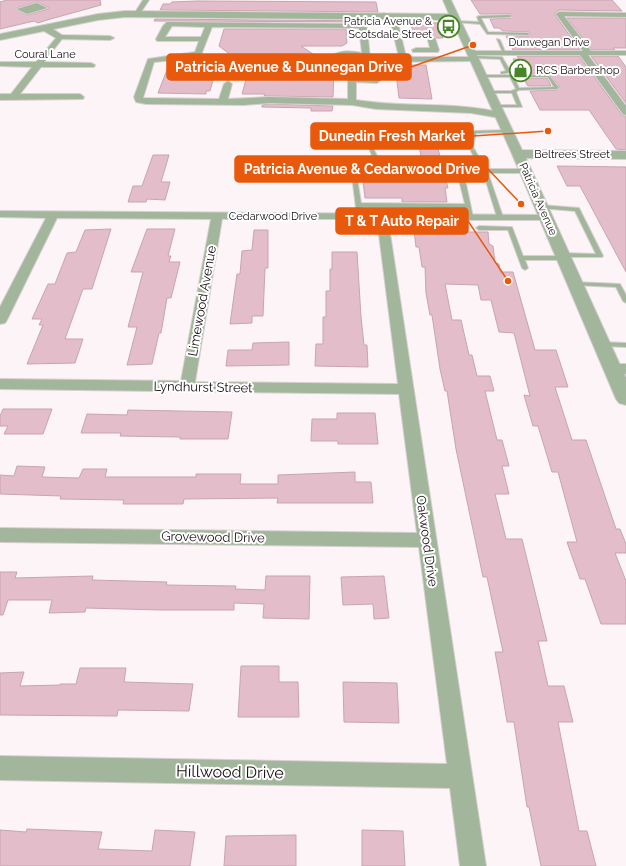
<svg xmlns="http://www.w3.org/2000/svg" width="626" height="866" font-family="Raleway,sans-serif">
	<style>
		.building { fill: #e3beca; stroke: #c9a4b0; fill-rule: evenodd }
		.lines { fill: none; stroke-linecap: round; stroke-linejoin: round }
		.service-casing { stroke: #d8cfd2; stroke-width: 2 }
		.minor-casing { stroke: #d8cfd2; stroke-width: 2 }
		.tertiary-casing { stroke: #d8cfd2; stroke-width: 2 }
		.service { fill: #a1b69a; fill-rule: evenodd }
		.minor { fill: #a1b69a; fill-rule: evenodd }
		.tertiary { fill: #a1b69a; fill-rule: evenodd }
		.labels { text-anchor: middle; dominant-baseline: central; stroke-width: 4; stroke-linejoin: round; paint-order: stroke }
		.far-poi-label { font-size: 11px; fill: #1a0e12; stroke: #fff; text-anchor: end }
		.far-street-label { font-size: 11px; fill: #1a0e12; stroke: #fff }
		.street-label { font-size: 13px; fill: #1a0e12; stroke: #fff }
		.near-street-label { font-size: 16px; fill: #1a0e12; stroke: #fff }
		.leader { fill: none; stroke: #e8590c; stroke-width: 1.5 }
		.callout-dot { fill: #e8590c; stroke: #fff; stroke-width: 1.5 }
		.callout { fill: #e8590c; stroke: #e8590c; stroke-width: 1.5 }
		.callout-label { font-size: 14px; text-anchor: middle; font-weight: bold; fill: #fff }
	</style>
	<rect width="100%" height="100%" fill="#fcf4f6"/>
	<path class="building" d="M7,0h93l1,5 -54,15 -9,3 -4,-2 -34,8v-27zM37,2l11,5v2l-21,6 -11,-6 1,-1z
		M471,0h141l10,11 -63,-1 -4,3v2l25,35h-67l-7,-14h23l1,-1 -1,-3 -26,-1 -4,-3h-5l-4,-9 21,-1 1,-1 -1,-3h-31z
		M197,1l179,1 2,10 -218,-2 3,-6h7l2,-2z
		M567,18h59v30h-13l2,2h-23z
		M155,19l225,2v1l-226,-1z
		M410,22l28,1 5,15h-28z
		M224,29h122l1,14 -5,3h-41l33,22 -1,29 -69,-1 1,-2h-23l7,-25 -30,-23z
		M517,56h62l43,59 4,1v34l-10,-1 -27,-39h-49l-10,-19 27,-1 3,-3 -11,-13h-28l-8,-15h6z
		M591,56h27l8,11v36z
		M170,62h48l-8,29h-4v3l-48,-1z
		M395,65h31l6,34 -33,-1z
		M523,78h24l4,8h-23z
		M269,104l64,2 -1,5h-21v-3l-49,-1v-2z
		M419,146h18l3,10h-19z
		M153,155h16l-8,27h9l-5,18 -18,-1 -1,3h-18l5,-16h9z
		M422,162h19l7,26h-3l2,14h-45v-4h-37l-4,-35 62,1z
		M557,166l69,1v105l-46,-86h-13z
		M111,229l-19,60h-9l-18,50h18l-8,24 -48,1 16,-39h-4l3,-6h-10l16,-35h7l12,-31 9,-1 9,-22z
		M147,229h28l-7,27h3l-2,6h11l-9,36h-4l-6,35h-2l-7,31 -25,1 10,-38h-9l15,-55h-12z
		M254,230h14v38h-3l-2,48h-11v7l-22,1 7,-50h3l2,-23 10,-1z
		M414,230l31,1v1h43l1,12 4,2 2,17 4,1 1,8h13l22,78h21l12,37h-13l17,53h14l30,89h4l6,15v9h-11l11,28v43h-25l-16,-45h-5l-13,-37h10l-19,-70h-6l-14,-46h-5l-9,-31 6,1 -16,-63 -15,-1 -8,-32h-10l-3,-15 -33,-1 7,36h9l8,35h3l5,21h13l4,15h-9l12,49h5l7,26h-7l7,28h-14l11,45h16l25,102h-9l10,45h16l9,36h-15l21,109h8l9,35h-55l-12,-59h-2l-13,-85h-7l-6,-37 -6,-33h8l-16,-75h-4l-27,-128 -9,-58h-2l-5,-22 -8,-54h-2l-4,-22 -1,-26h-3l-3,-20h-3z
		M332,252h25l4,65 3,28h3l1,22 -53,-1 1,-22h7v-27h3v-26h4v-22h2z
		M289,342v23l-63,1 2,-16h24l1,-7z
		M3,409h49l-9,25h-39l4,-8h-8v-10z
		M128,410l104,2 -4,27h-48v-2l-60,-1 1,-3h-40l6,-19 40,1z
		M337,413h38l3,31h-40v-3h-27l1,-22h25z
		M17,466l28,1 -3,10 37,1 4,-9h24l-2,8h91v-3h45l-1,10h38v-9l77,-3v10h16l2,21h-96l1,-5 -94,1 -1,5h-60l1,-4 -64,-1 1,-3 -61,-2v-19l14,1z
		M0,572h17l-2,6 78,-2 -1,4 75,2 -1,3 70,1 -1,3 30,1 1,-14h44l-1,43 -46,-1 1,-14 -30,-1v7h-73l-75,-2 -1,4 -36,1 3,-13h-44l-5,15h-3z
		M384,576l5,42 -15,1 -1,-15 -30,1 -2,-28z
		M241,666h38v16h19l1,35h-61z
		M80,668h46l-2,14 69,2 -4,27 -71,-1 -1,6 -117,-1v-42l24,-1 -4,14 40,-1v-1h16z
		M343,682l54,1 2,40 -55,-1z
		M27,829l75,3 -4,17 54,2 3,-21 40,2 -5,34h-190v-36l26,2z
		M362,830l41,1 2,35h-43z
		M296,835v31h-72l2,-30z"/>
	<g class="lines">
		<defs>
			<path id="service" d="M510,15l1,2 -30,1 7,14 40,1 1,2 -42,-1 -7,-10 -25,-2 2,-1 22,1 -2,-5 2,-1z
				M497,39l3,1 6,14 -3,-1z
				M474,56l28,1 9,15 -10,2v-2l5,-1 -6,-12 -27,-1z
				M482,75h67l10,13 -2,1 -38,1 -3,2 6,15h-28v-2h23l-5,-12h-25v-2h24l5,-2 -6,-12h-29zM514,77h34l6,10 -35,1z
				M507,130l2,1v1l-33,1 -3,14 7,12 5,2 2,8h38l3,2 -3,2h-37l15,44 -1,1 -5,-1 -17,-55 -22,-1 2,8 6,15 7,33 -1,1 -5,-1 -2,-9 -103,-1 1,9 -3,2 -3,-2 -7,-56 3,-2h20l-4,-10 3,-6h98l2,-11zM376,144h93v3l6,12 -20,-2 -77,1 -5,-10zM356,161h97l1,8 6,15 5,20 -104,-1 -3,-19z
				M541,205l38,3 24,48 -1,1h-36v2l-2,1h-39l3,8 -3,2 -3,-2 -14,-38h-29l-3,-2 3,-2 33,1 11,29h38v-2l2,-1 33,1 -21,-43 -36,-3v-2z
				M575,282l45,2 6,11v8l-3,-2 -7,-14 -43,-2v-2z
				M600,342l26,1v4l-24,-1 -4,-2z"/>
			<path id="minor" d="M143,0h6l-10,15h-4l-1,-1z
				M37,3l10,5 -20,6 -10,-5z
				M559,12l67,1v4l-62,-1 27,35h35v4h-38l38,51v9l-3,-1 -43,-59h-109l-4,-2 4,-2h112l-27,-37z
				M384,13l14,10 8,34h68l4,2 -4,2 -94,1 1,18 -4,3 -21,-1v18c49,8 99,1 147,13l2,2 -2,2 -3,1 -29,-5 -95,-4 -24,-4 -83,-2 -25,2 -98,-1 -10,-2 -2,-5 14,-38 47,-7 4,-11h-42l-1,-2 7,-13 4,-4 194,2 6,4 3,30 29,-1 -8,-33 -10,-9zM172,26l33,1 -4,10h-36zM212,27l147,1 3,25c-11,-2 -24,-4 -32,5l5,5 13,1v35l-79,-2 -41,2 4,-15 -4,-3 -4,3 -5,15 -76,-1 11,-36 32,-3 15,-4zM344,56l16,2 -9,2 -12,-2zM359,62h13l1,15h-17v-14z
				M42,26h6l14,9 48,1 4,2 -4,2 -48,-1 -18,23 47,1 4,2 -1,2h-53l-21,27h60l4,3 -1,2 -83,1v-6h11l21,-27 -32,-1v-4h36l20,-24 -14,-8z
				M429,38h6l4,12 -1,2h-25l-1,-2 4,-2h14l-2,-8z
				M0,211l550,4 2,2 -2,2 -4,1h-158l98,646h-26l-10,-78 -450,-8v-24l447,8 -28,-217 -419,-5v-14l417,5 -18,-139 -399,-5v-10l181,2 30,-162 -154,-1 -50,102 -2,3 -5,1v-17l46,-89 -46,-1zM222,219h155l21,165 -203,-2z
				M612,364h14v10l-19,-2 -2,-3 2,-3z"/>
			<path id="tertiary" d="M443,0h8l71,150 104,1v8l-100,-1 100,220v27l-7,-2 -3,-4 -104,-245 -60,-134 -327,-3 -27,3 -98,20v-6l98,-20 27,-3 324,3z"/>
		</defs>
		<use href="#service" class="service-casing"/>
		<use href="#minor" class="minor-casing"/>
		<use href="#tertiary" class="tertiary-casing"/>
		<use href="#service" class="service"/>
		<use href="#minor" class="minor"/>
		<use href="#tertiary" class="tertiary"/>
	</g>
	<defs>
		<symbol id="bus-ring" viewBox="-11 -11 22 22"><circle r="9.5" fill="#fff" stroke="#478626" stroke-width="1.5"/><path d="M-5-6H5V4H4V6H2V4H-2V6H-4V4H-5ZM-3.5-4V0h7V-4ZM-3.5 1.2v1.5H-2V1.2ZM2 1.2v1.5H3.5V1.2Z" fill="#478626"/></symbol>
		<symbol id="shop-ring" viewBox="-11 -11 22 22"><circle r="9.5" fill="#fff" stroke="#478626" stroke-width="1.5"/><path d="M-5-2.5h2.3a2.7 3.5 0 0 1 5.4 0H5L5.5 6h-11ZM-1.5-2.5h3a1.5 2.3 0 0 0-3 0Z" fill="#478626"/></symbol>
	</defs>
	<g fill-rule="evenodd">
		<use href="#bus-ring" x="436" y="14" width="25" height="25"/>
		<use href="#shop-ring" x="508" y="58" width="25" height="25"/>
	</g>
	<g class="labels">
		<g class="far-poi-label">
			<text x="432" y="21">Patricia Avenue &amp;<tspan x="432" dy="13">Scotsdale Street</tspan></text>
			<text x="536" y="70" text-anchor="start">RCS Barbershop</text>
		</g>
		<g class="far-street-label">
			<text x="549" y="42">Dunvegan Drive</text>
			<text x="45" y="54">Coural Lane</text>
			<text x="572" y="154">Beltrees Street</text>
			<text transform="translate(538 199) rotate(66)">Patricia Avenue</text>
			<text x="273" y="216">Cedarwood Drive</text>
		</g>
		<g class="street-label">
			<text transform="translate(202 301) rotate(-80)">Limewood Avenue</text>
			<text transform="translate(203 387) rotate(1)">Lyndhurst Street</text>
			<text transform="translate(213 537) rotate(1)">Grovewood Drive</text>
			<text transform="translate(427 541) rotate(82)">Oakwood Drive</text>
		</g>
		<g class="near-street-label">
			<text transform="translate(230 772) rotate(1)">Hillwood Drive</text>
		</g>
	</g>
	<path class="leader" d="M473 45L411 67M548 131L473 136M521 204L488 169M508 281L468 221"/>
	<g class="callout-dot">
		<circle cx="473" cy="45" r="4"/>
		<circle cx="548" cy="131" r="4"/>
		<circle cx="521" cy="204" r="4"/>
		<circle cx="508" cy="281" r="4"/>
	</g>
	<g class="callout">
		<rect x="167" y="54" width="244" height="26" rx="4"/>
		<rect x="311" y="123" width="162" height="26" rx="4"/>
		<rect x="235" y="156" width="253" height="26" rx="4"/>
		<rect x="336" y="208" width="132" height="26" rx="4"/>
	</g>
	<g class="callout-label">
		<text x="289" y="72">Patricia Avenue &amp; Dunnegan Drive</text>
		<text x="392" y="141">Dunedin Fresh Market</text>
		<text x="362" y="174">Patricia Avenue &amp; Cedarwood Drive</text>
		<text x="402" y="226">T &amp; T Auto Repair</text>
	</g>
</svg>
